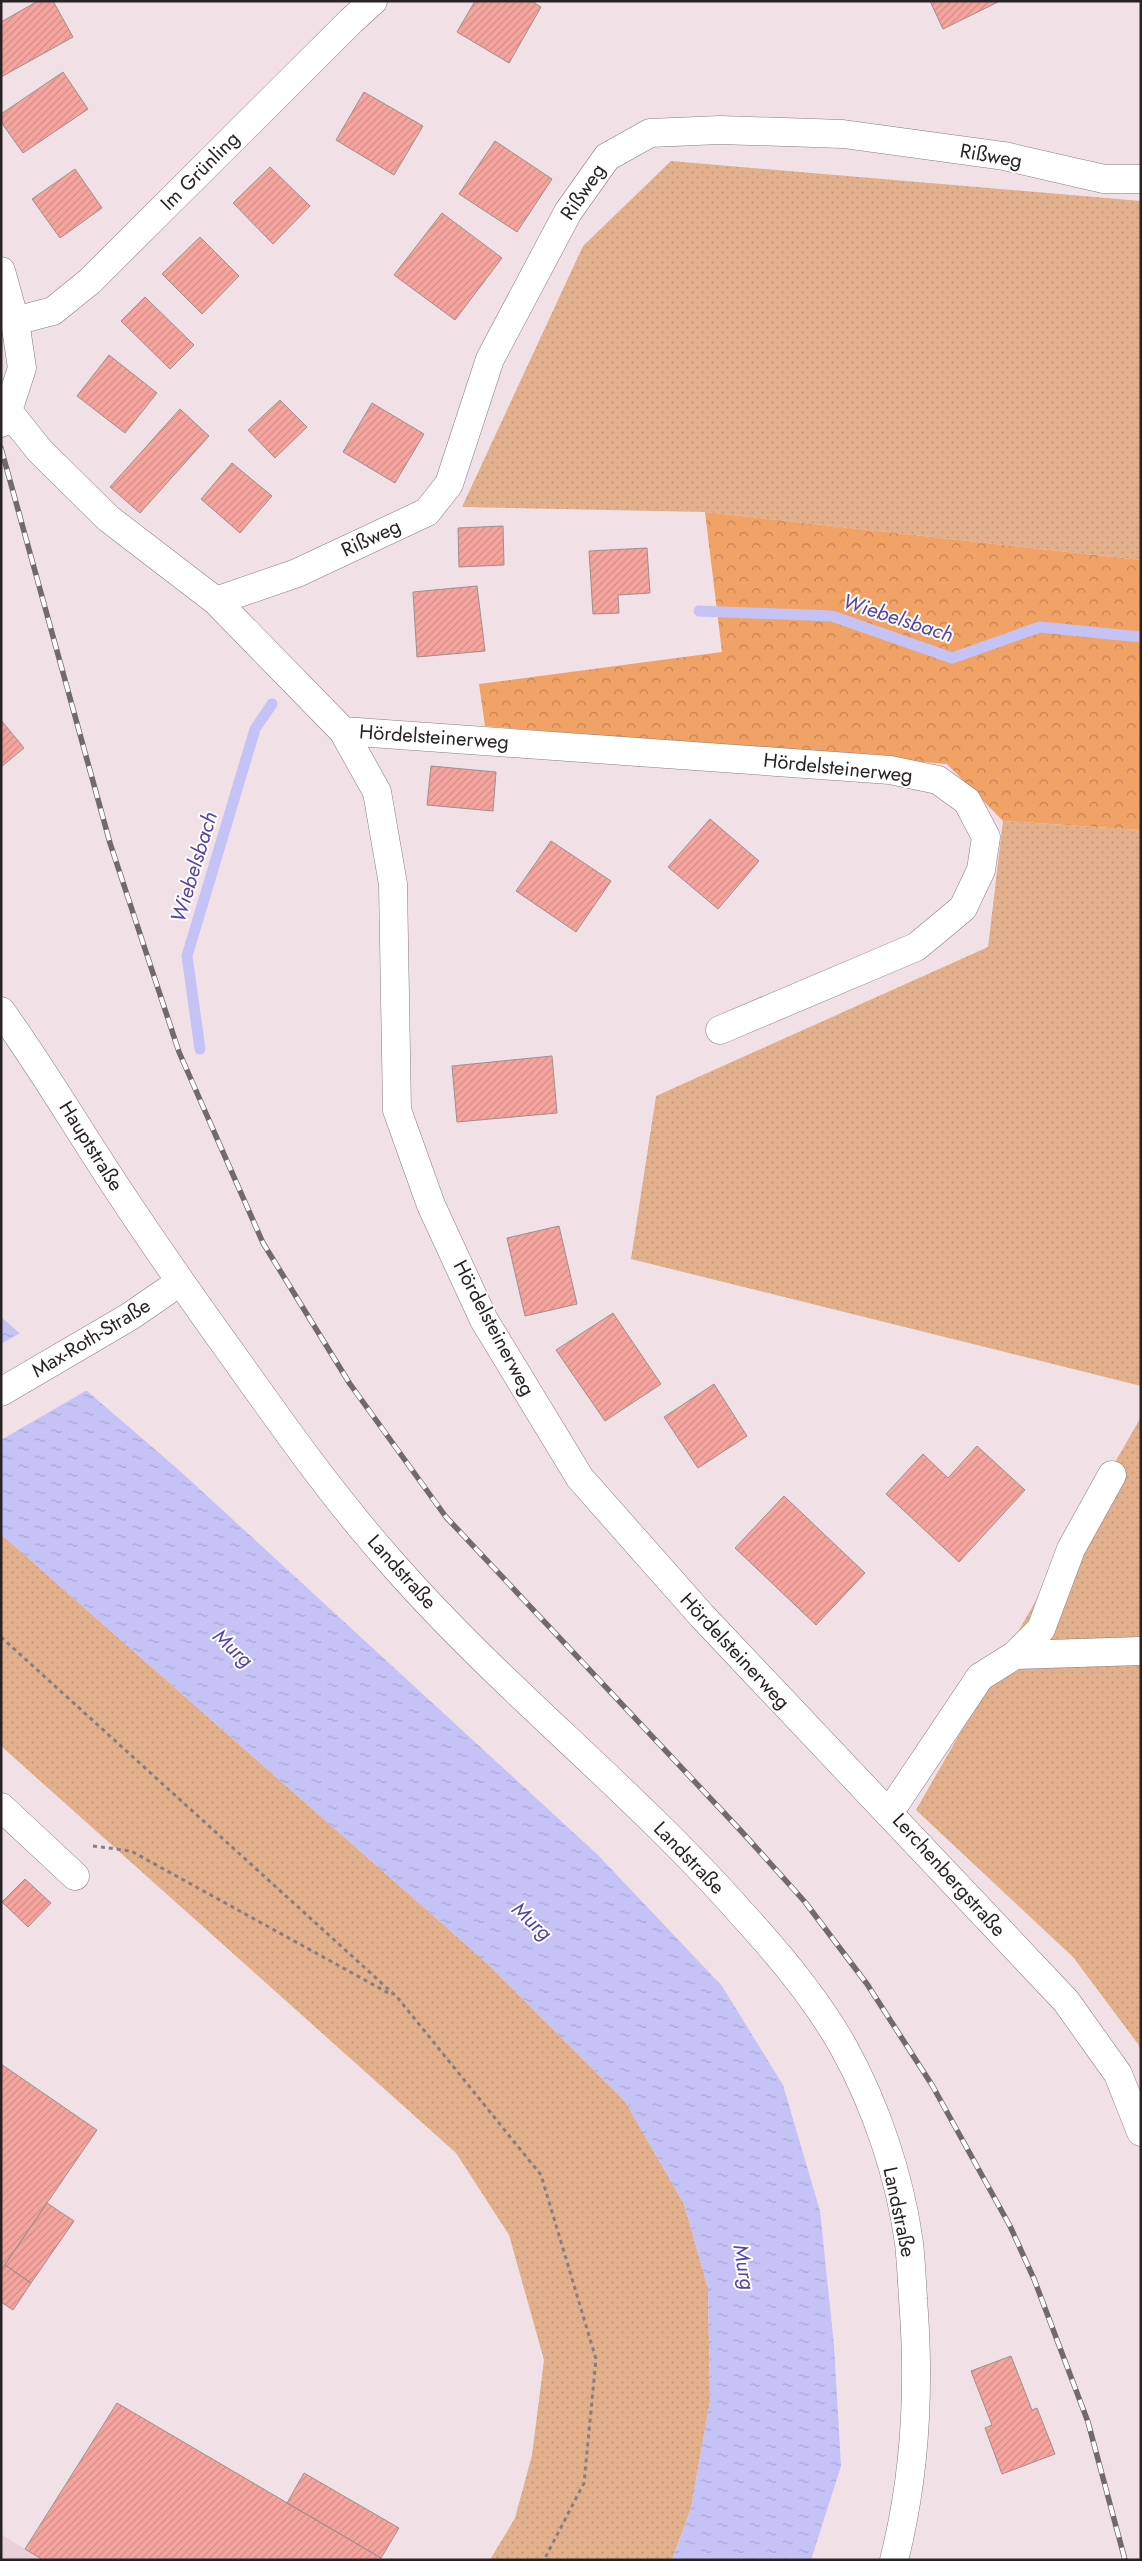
<svg xmlns="http://www.w3.org/2000/svg" width="1142" height="2561" font-family="Jost,sans-serif">
	<style>
		.built { fill: #e9d1da }
		.grass { fill: url(#grass-dots) }
		.forest { fill: url(#forest-crowns) }
		.water { fill: url(#water-ripples) }
		.pier { fill: #f1e1e7 }
		.lines { fill: none; stroke-linecap: round; stroke-linejoin: round }
		.stream { stroke: #c5c2f6; stroke-width: 11 }
		.building { fill: url(#building-hatch); stroke: #9e8f8d }
		.minor-casing { stroke: #897b80; stroke-width: 29 }
		.path { stroke: #887d81; stroke-width: 3; stroke-dasharray: 4 4; stroke-linecap: butt }
		.minor { stroke: #fff; stroke-width: 28 }
		.rail-casing { stroke: #73696d; stroke-width: 5.5 }
		.rail { stroke: #fff; stroke-width: 4; stroke-dasharray: 11; stroke-linecap: butt }
		.labels { text-anchor: middle; dominant-baseline: central; stroke-width: 4; stroke-linejoin: round; paint-order: stroke }
		.street-label { font-size: 20px; fill: #292325; stroke: #fff }
		.water-label { font-size: 21px; font-style: italic; fill: #5643a5; stroke: #fff }
	</style>
	<defs>
		<pattern id="grass-dots" width="8" height="8" patternUnits="userSpaceOnUse" patternTransform="scale(1.25)"><rect width="8" height="8" fill="#e2b08c"/><path d="M2 2h.1M6 6h.1" fill="none" stroke="#c29779" stroke-width="1.8" stroke-linecap="round"/></pattern>
		<pattern id="forest-crowns" width="20" height="18" patternUnits="userSpaceOnUse" patternTransform="scale(1.25)"><rect width="20" height="18" fill="#f1a266"/><path d="M2 6a3 3 0 1 1 6 0M12 15a3 3 0 1 1 6 0" fill="none" stroke="#c38454"/></pattern>
		<pattern id="water-ripples" width="26" height="14" patternUnits="userSpaceOnUse" patternTransform="scale(1.25)"><rect width="26" height="14" fill="#c5c2f6"/><path d="M2 4q2-2 4 0t4 0M15 11q2-2 4 0t4 0" fill="none" stroke="#a9a6d3"/></pattern>
		<pattern id="building-hatch" width="6" height="6" patternUnits="userSpaceOnUse" patternTransform="scale(1.25)"><rect width="6" height="6" fill="#f5a49e"/><path d="M-1 1l2-2M0 6l6-6M5 7l2-2" fill="none" stroke="#d28d88"/></pattern>
	</defs>
	<rect width="100%" height="100%" fill="#f1e1e7"/>
	<path class="built" d="M1,2534l24,15 18,11h-42z"/>
	<path class="grass" d="M671,161l470,40v359l-436,-48 -243,-5 121,-261z
		M1003,821l138,9v556l-510,-127 25,-163 332,-149z
		M1141,1417v635l-3,-8 -65,-87 -157,-147z
		M1,1534l487,430 137,137 59,103 24,84 2,113 -19,107 -19,52h-182l25,-42 17,-63 12,-95 -35,-125 -53,-82 -455,-407z"/>
	<path class="forest" d="M705,512l436,48v270l-138,-9 -56,-57 -462,-38 -6,-42 243,-32z"/>
	<path class="water" d="M1,1317l179,154 418,384 124,131 61,99 37,126 14,134 7,121 -30,94h-139l19,-52 19,-107 -2,-113 -24,-84 -59,-103 -137,-137 -487,-430z"/>
	<path class="pier" d="M22,1332l67,57 -88,51v-96z"/>
	<g class="lines">
		<path class="stream" d="M699,611l133,5 120,42 88,-31 101,10
			M200,1049l-13,-93 68,-227 17,-25"/>
	</g>
	<path class="building" d="M38,1h15l20,36 -72,40v-55z
		M475,1h56l10,6 -32,56 -52,-31z
		M930,1h70l-57,28z
		M63,72l25,37 -65,44 -22,-31v-8z
		M364,92l59,34 -29,49 -58,-35z
		M495,141l57,38 -35,53 -58,-38z
		M270,167l40,39 -37,38 -40,-41z
		M75,169l27,39 -42,30 -28,-39z
		M442,213l60,45 -47,62 -61,-45z
		M200,237l39,39 -37,38 -40,-40z
		M145,297l49,48 -24,24 -49,-48z
		M109,355l48,38 -32,40 -48,-37z
		M280,400l27,27 -32,31 -27,-28z
		M372,403l52,31 -29,49 -52,-31z
		M180,409l29,27 -69,77 -30,-26z
		M232,463l40,33 -32,37 -39,-34z
		M503,526l1,39 -45,2 -1,-39z
		M647,548l3,45 -32,2 1,18 -26,1 -4,-63z
		M477,586l8,65 -68,6 -4,-65z
		M1,720l23,28 -23,19z
		M431,766l65,6 -3,39 -66,-6z
		M710,819l49,42 -41,48 -50,-42z
		M551,841l60,40 -35,51 -60,-41z
		M552,1056l5,57 -100,9 -5,-56z
		M559,1226l18,78 -52,12 -18,-78z
		M613,1313l48,71 -56,37 -49,-71z
		M714,1384l33,52 -49,32 -34,-51z
		M977,1446l48,44 -66,72 -73,-68 37,-40 25,24z
		M784,1496l81,77 -49,52 -81,-77z
		M25,1879l26,24 -23,24 -26,-25z
		M1,2064l96,66 -96,140z
		M47,2203l27,18 -43,62 -26,-18z
		M5,2265l26,18 -18,27 -12,-8v-32z
		M1011,2356l21,54 5,-2 18,46 -53,20 -17,-46 7,-3 -21,-54z
		M117,2403l264,155 -1,2h-337l-18,-11z
		M304,2473l95,55 -18,30 -94,-55z"/>
	<g class="lines">
		<defs>
			<path id="minor" d="M1,271l14,50 7,47 -14,43 -7,12
				M15,321l38,-10 37,-30 261,-260 22,-20
				M8,411l32,40 69,68 107,82 127,130 34,61 16,92 4,226 34,95 53,115 96,158 122,138 364,385 52,73 23,58
				M216,601l81,-28 130,-61 22,-28 41,-125 78,-147 39,-55 43,-24 70,-3 123,4 161,22 100,23h37
				M343,731l547,39 48,10 29,21 19,36 -5,33 -18,38 -47,39 -196,83
				M1,1011c39,54 72,110 108,165 41,63 84,124 128,185 49,69 98,138 154,201 109,125 241,227 351,352 36,39 76,87 102,134 32,58 56,129 65,195 2,19 3,38 4,56 7,88 3,175 -19,261
				M1,1392l128,-75 51,-35
				M1015,1655l26,-26 30,-80 41,-74
				M1,1807l74,69
				M889,1813l91,-136 35,-22 126,-4"/>
		</defs>
		<use href="#minor" class="minor-casing"/>
		<path class="path" d="M1,1637l396,360 144,178 55,184 -12,124 -40,77
			M93,1846l38,5 261,144"/>
		<use href="#minor" class="minor"/>
		<defs>
			<path id="rail" d="M1,448l109,395 69,209 84,191 87,141 96,133 296,315 63,70 62,82 65,101 78,141 24,53 54,143 37,138"/>
		</defs>
		<use href="#rail" class="rail-casing"/>
		<use href="#rail" class="rail"/>
	</g>
	<g class="labels">
		<g class="street-label">
			<text transform="translate(991 156) rotate(10)">Rißweg</text>
			<text transform="translate(200 171) rotate(-45)">Im Grünling</text>
			<text transform="translate(583 192) rotate(-56)">Rißweg</text>
			<text transform="translate(371 538) rotate(-25)">Rißweg</text>
			<text transform="translate(434 737) rotate(4)">Hördelsteinerweg</text>
			<text transform="translate(838 768) rotate(6)">Hördelsteinerweg</text>
			<text transform="translate(91 1146) rotate(58)">Hauptstraße</text>
			<text transform="translate(494 1328) rotate(62)">Hördelsteinerweg</text>
			<text transform="translate(91 1338) rotate(-31)">Max-Roth-Straße</text>
			<text transform="translate(402 1572) rotate(48)">Landstraße</text>
			<text transform="translate(735 1651) rotate(47)">Hördelsteinerweg</text>
			<text transform="translate(689 1858) rotate(46)">Landstraße</text>
			<text transform="translate(949 1875) rotate(48)">Lerchenbergstraße</text>
			<text transform="translate(899 2212) rotate(78)">Landstraße</text>
		</g>
		<g class="water-label">
			<text transform="translate(898 618) rotate(18)">Wiebelsbach</text>
			<text transform="translate(194 867) rotate(-73)">Wiebelsbach</text>
			<text transform="translate(233 1648) rotate(42)">Murg</text>
			<text transform="translate(532 1921) rotate(42)">Murg</text>
			<text transform="translate(744 2267) rotate(80)">Murg</text>
		</g>
	</g>
	<rect width="1142" height="2561" fill="none" stroke="#292325" stroke-width="5"/>
</svg>
